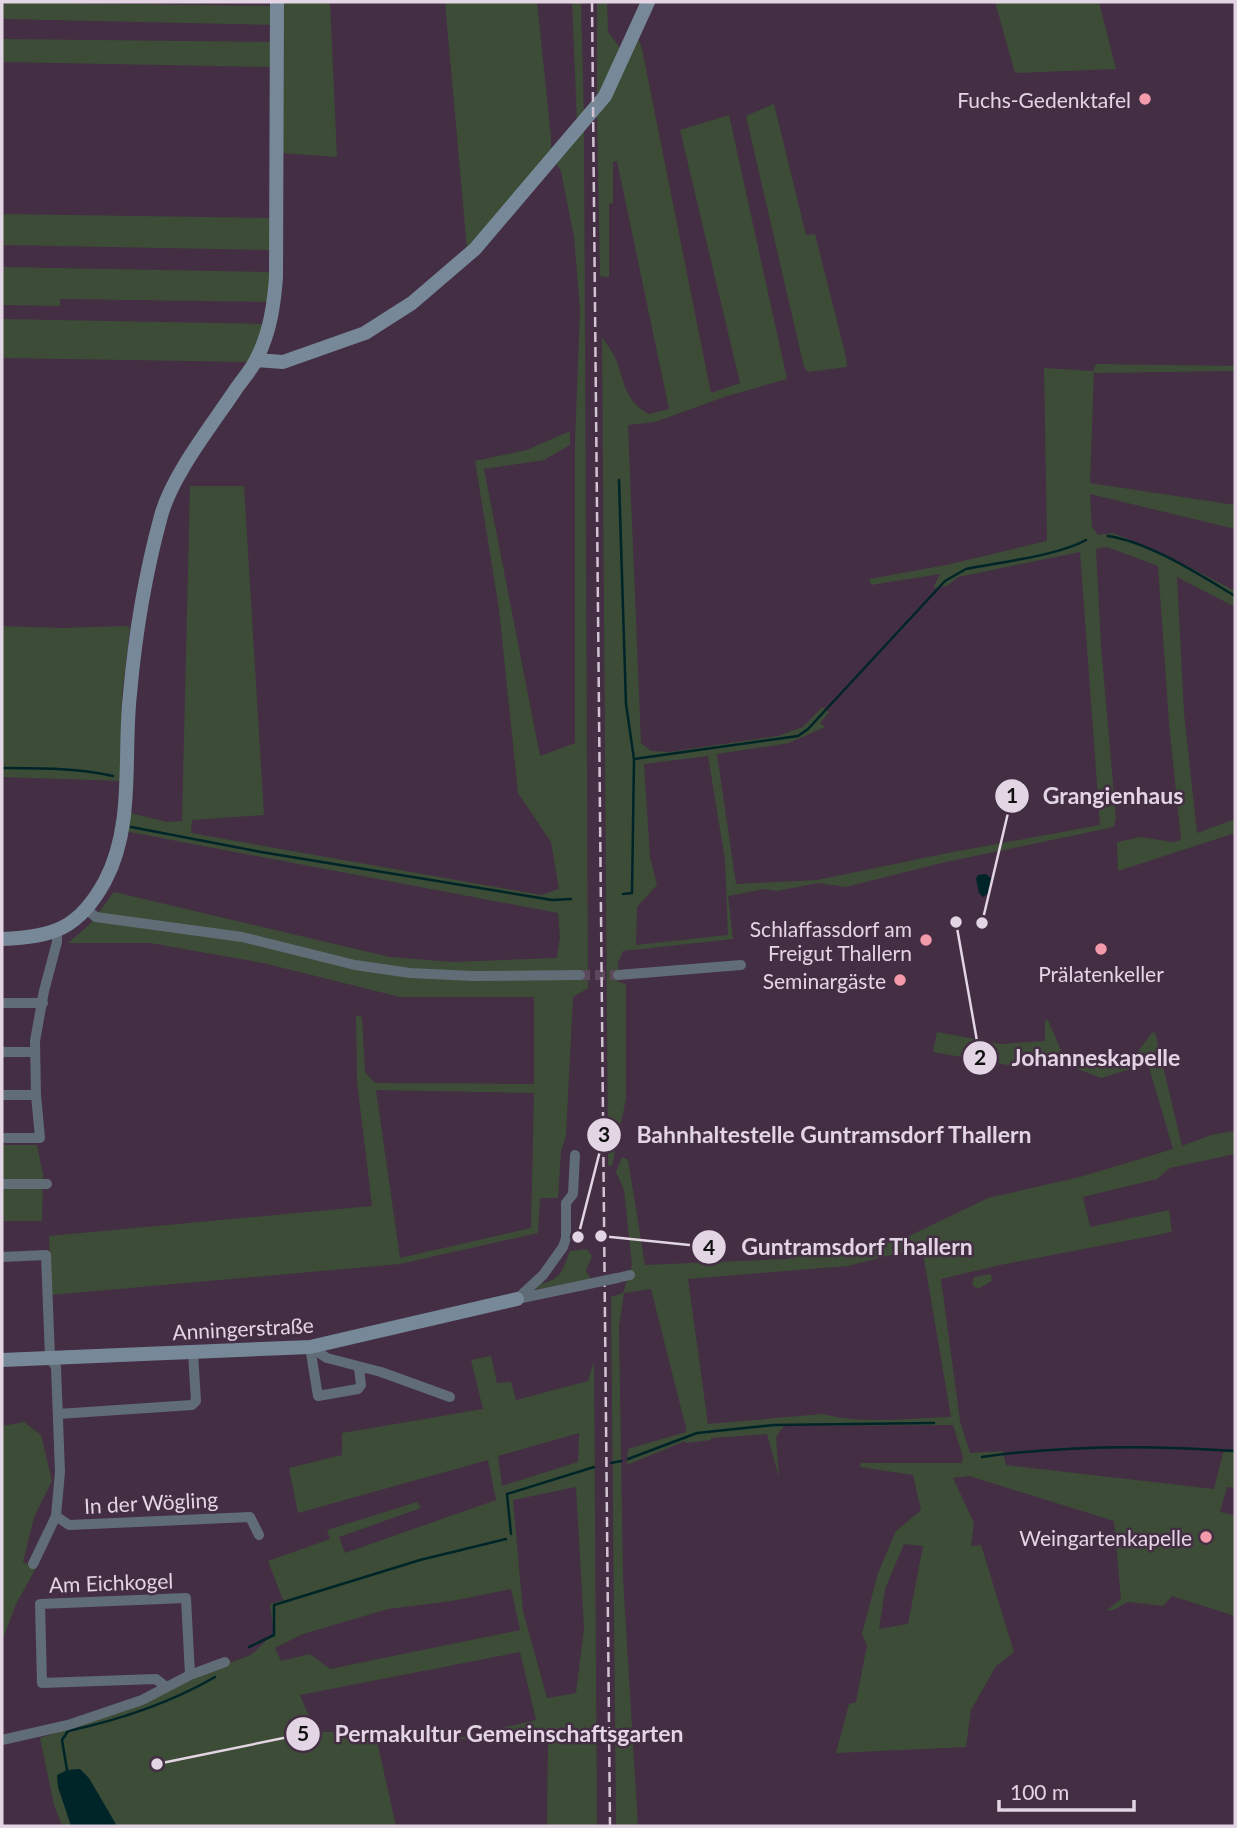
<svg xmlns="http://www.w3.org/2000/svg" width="1237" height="1828" font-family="Lato,sans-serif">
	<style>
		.green { fill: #3c4c36; fill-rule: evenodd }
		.water { fill: #002528 }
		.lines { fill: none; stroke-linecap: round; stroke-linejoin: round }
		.stream { stroke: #002528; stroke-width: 2.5 }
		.street-tunnel { stroke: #5c475c; stroke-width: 10; stroke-dasharray: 10 5; stroke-linecap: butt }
		.street { stroke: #606c76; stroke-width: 10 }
		.secondary { stroke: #778999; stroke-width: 14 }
		.rail { stroke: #d2c3d2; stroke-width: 2.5; stroke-dasharray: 10 5; stroke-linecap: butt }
		.street-bridge { stroke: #606c76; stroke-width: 10 }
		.poi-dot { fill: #f39aab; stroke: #442e44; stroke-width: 2.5 }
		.labels { text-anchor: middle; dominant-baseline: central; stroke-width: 5; stroke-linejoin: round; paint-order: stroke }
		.poi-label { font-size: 21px; fill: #e3d5e3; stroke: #442e44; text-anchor: end }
		.street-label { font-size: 21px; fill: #e3d5e3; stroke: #442e44 }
		.leader { fill: none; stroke: #e3d5e3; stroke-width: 2.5 }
		.callout-dot { fill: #e3d5e3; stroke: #442e44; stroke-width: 2.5 }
		.mark-label { font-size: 21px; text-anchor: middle; font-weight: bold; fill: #111 }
		.callout-label { font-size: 23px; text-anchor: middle; font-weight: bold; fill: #e3d5e3; stroke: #442e44; stroke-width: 5; stroke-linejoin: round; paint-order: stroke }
	</style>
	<rect width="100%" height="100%" fill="#442e44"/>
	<path class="green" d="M2,2l271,4v19l-271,-6z
		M281,2h49l7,155 -56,-4z
		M445,2h92l14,135v13l-84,99z
		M572,2h9l3,115 -7,5z
		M597,2h10l1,30 13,17 -19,40 -5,6z
		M995,2h104l17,67 -101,4z
		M638,38l4,11 69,344 29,-10 -60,-253 49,-15 58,264 -60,17 -72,26 -27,3 13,318 10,8 18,1 109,-16 25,-9 19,-20 7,5 -9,11 5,4 -36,16 -72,11 19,130 81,-4 131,-27 152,-28 -20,-273 -122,25 -11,9 -14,2 7,-14 -69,11 -2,-6 77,-14 101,-24 -3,-173 49,3 3,-7 139,2v5l-139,2 -2,-2 -4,112 145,22v24l-145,-35 2,33 6,8 15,-2 53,22 69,36v16l-58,-30 7,136 13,120 38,-14v14l-117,38 -1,-29 24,-5 32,5 8,-2 -12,-117 -11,-157 -51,-19 -11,2 5,97 15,172 -2,9 -168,35 -100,25 -28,-4 -41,8 -12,-2 -37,7 5,43 -110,12 -5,12v19l8,2v115l-14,67 -4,-1 -6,-828c5,8 12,16 15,25 8,23 9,40 32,52l20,-5 -52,-248 -4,1v41l-4,1v73l-9,-1 -3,-161zM708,756l17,104 3,75 -92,10 1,-38 20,-22 -7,-28 -6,-93z
		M2,39l271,3v25l-271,-5z
		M774,104l32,131 9,-1 31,123 1,10 -39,5 -4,-5 -58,-251z
		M584,129l4,859 -15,9 -7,139 -5,15 -3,47h-18l-2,35 -138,31 -349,31 -2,-59 323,-30 -15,-125 -1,-66 6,2 3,55 10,11 159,1v-87h-134l-137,-34 -113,-20h-82l22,-19 24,-32 276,65 62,5 105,-4 3,-21 -2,-24 -434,-82 2,-19 41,10 15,-1 8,-335h54l20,329 -72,5 -1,13 350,62 18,-6 -8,-47 -33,-49 -19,-184 -24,-148 52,-11 43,-19v14l-26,15 -60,9 56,287 35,-13v-301l5,-132 -6,-73 -13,-66 -6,-9zM376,1090l158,3 -3,135 -131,30z
		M2,214l270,4v32l-270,-5z
		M2,267l270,5 -2,30 -210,-3v7l-58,-1z
		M2,319l263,5 -15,38 -248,-4z
		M2,626l60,2 64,-2 4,2 -8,67 -2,86 -118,-4z
		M1048,1020l15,35 27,12 46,-13 15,-20 4,-2 27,114 29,-11 24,-4v23l-65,14 -13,11 -74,18 7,30 79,-17 3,22 -172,33 -59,14 19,142 10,32 33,-2 3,14 208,24 9,-36 12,-4v39l-8,-1 -7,25 15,3v101l-63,-20 -9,10 -35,-4 -15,8 -7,1 15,-12 -7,-78 -145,-45 -16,2 21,45 -3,23 10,-1 33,107 -18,14 -25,44 -5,37 -130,6 13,-49 7,-2 11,-57 -5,-11 16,-61 18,-42 25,-21 -8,-35 -53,-8 1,-4h101l1,-6 -10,-32 -169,1 -8,11 3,41 -12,-44 -56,4v2l-25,3 -1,-2 -58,24 1,-16 58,-17v-4l-35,-139 -27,4 -5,34 4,251 15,248h-22l-5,-529 12,-4 9,-28 -8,-75 -8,-18 6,-15 6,3 17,105 140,-6 103,-18 19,-4 81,-39 92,-21 93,-28 -25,-85 -47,14 -39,-15 -43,4 -86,-15 4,-20 64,12 44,-3v-20zM918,1250l6,9 27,158c-41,1 -88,8 -128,-3l-115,10 -20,-145 160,-13 59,-15zM904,1544l19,2 -15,78 -29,5 6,-40z
		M2,1145h35l6,30 -1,46h-40z
		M587,1249l5,7 -6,15 5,8 -59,11c6,-6 12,-6 20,-10 10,-4 14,-19 18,-29z
		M991,1274l1,7 -14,8 -6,-4 2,-8z
		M491,1356l6,27 14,-1 5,18 72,-19 6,-20 3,465h-50l1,-83 -93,-4 81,-19 -16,-68 -220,43 16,37h59l21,94h-334l-8,-21 -14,-67 112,-38 58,-30 41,-15 23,-22 -4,-29 13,-4 -15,-39 62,-22 -3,-9 90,-28 4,6 -82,29 6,16 151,-53 -8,-40 -190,53 -9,-45 53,-13v-22l141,-24 -12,-49zM579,1433l-1,29 -76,24 -4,-30zM576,1487l8,141 -8,65 -29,5 -24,-87 -10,-111zM511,1589l9,41 -190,39 -20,-15 -29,7 -6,-13 28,-14 85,-25 64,-8z
		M24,1422l17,13 11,46 -18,36 -11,45 13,6 -20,36 -14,37v-215z"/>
	<path class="water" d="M986,874l5,4 -2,15 -6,4 -4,-4 -3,-14 2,-4z
		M80,1769l9,9 28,48h-46l-13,-39 -1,-12 10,-5z"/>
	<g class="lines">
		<path class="stream" d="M619,480l7,224 8,55 -2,134 -9,1
			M1108,536c41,6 92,39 127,60
			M634,759l164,-23 10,-7 137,-148 21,-12c34,-7 91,-13 120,-29
			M2,768c37,0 75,0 111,8
			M131,827l130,25 291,48 19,-1
			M982,1457c84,-12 168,-12 253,-6
			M628,1459l69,-26 77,-8 160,-2
			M611,1463l10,-2
			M511,1534l-4,-40 87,-27
			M249,1647l25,-12v-30l146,-45 86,-21
			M67,1770l-5,-30 6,-9c51,-11 102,-28 147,-54"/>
		<path class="street-tunnel" d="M580,975h38"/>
		<path class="street" d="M86,909l10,8 146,20 113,28 55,8 63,3 107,-1
			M618,975l123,-10
			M2,1003h41
			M2,1052h33
			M2,1095h34
			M2,1138h38l-4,-43 -1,-54 9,-50 13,-49v-10
			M2,1184h45
			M2,1257l44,-2 4,103 6,9 4,105 -4,44 -23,48
			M617,1278l13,-3
			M517,1299l26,-24 20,-28 3,-9v-35l7,-9 2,-39
			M517,1299l62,-13
			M310,1347l17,11 54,14 69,25
			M310,1347l8,49 40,-7 3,-4 -2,-17
			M58,1414l134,-9 4,-4 -3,-48
			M56,1516l13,9 181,-8 9,18
			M166,1687l-10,-8 -114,4 -2,-79 146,-6 4,77
			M2,1740l66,-15 74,-25 48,-25 35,-13"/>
		<path class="secondary" d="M256,360l27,2 82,-29 47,-30 63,-54 130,-153 43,-94
			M2,939c51,-2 77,-10 103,-58 30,-56 18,-127 25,-187 5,-57 16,-123 31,-178 11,-41 51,-91 75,-127 7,-10 16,-20 21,-31 13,-26 17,-53 19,-81l1,-275
			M2,1360l308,-13 207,-48"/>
		<path class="rail" d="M592,2l18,1824"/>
		<path class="street-bridge" d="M579,1286l38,-8"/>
	</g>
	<g class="poi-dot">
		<circle cx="1145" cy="99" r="7"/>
		<circle cx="926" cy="940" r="7"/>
		<circle cx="1101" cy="949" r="7"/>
		<circle cx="900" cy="980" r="7"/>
		<circle cx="1206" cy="1537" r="7"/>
	</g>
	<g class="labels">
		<g class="poi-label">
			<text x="1131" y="99">Fuchs-Gedenktafel</text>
			<text x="912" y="928">Schlaffassdorf am<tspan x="912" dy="24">Freigut Thallern</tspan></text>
			<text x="1101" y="973" text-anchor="middle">Prälatenkeller</text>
			<text x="886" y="980">Seminargäste</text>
			<text x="1192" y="1537">Weingartenkapelle</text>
		</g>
		<g class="street-label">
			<text transform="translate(243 1328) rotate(-3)">Anningerstraße</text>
			<text transform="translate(151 1502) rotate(-3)">In der Wögling</text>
			<text transform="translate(111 1582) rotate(-2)">Am Eichkogel</text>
		</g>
	</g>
	<path class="leader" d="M982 923L1012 796M956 922L980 1058M578 1237L604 1135M601 1236L709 1247M157 1764L303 1734"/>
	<g class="callout-dot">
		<circle cx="982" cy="923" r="7"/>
		<circle cx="956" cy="922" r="7"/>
		<circle cx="578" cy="1237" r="7"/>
		<circle cx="601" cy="1236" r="7"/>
		<circle cx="157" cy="1764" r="7"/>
		<circle cx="1012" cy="796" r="18"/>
		<circle cx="980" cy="1058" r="18"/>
		<circle cx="604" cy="1135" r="18"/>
		<circle cx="709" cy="1247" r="18"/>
		<circle cx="303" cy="1734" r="18"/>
	</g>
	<g class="mark-label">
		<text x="1012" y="803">1</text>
		<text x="980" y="1065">2</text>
		<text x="604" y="1142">3</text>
		<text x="709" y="1255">4</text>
		<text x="303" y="1741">5</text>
	</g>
	<g class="callout-label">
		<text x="1113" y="804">Grangienhaus</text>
		<text x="1096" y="1066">Johanneskapelle</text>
		<text x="834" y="1143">Bahnhaltestelle Guntramsdorf Thallern</text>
		<text x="857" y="1255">Guntramsdorf Thallern</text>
		<text x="509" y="1742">Permakultur Gemeinschaftsgarten</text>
	</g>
	<rect width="1237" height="1828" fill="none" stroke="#e3d5e3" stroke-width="7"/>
	<path d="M999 1800v10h135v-10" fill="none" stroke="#e3d5e3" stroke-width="3.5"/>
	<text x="1010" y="1800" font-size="21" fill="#e3d5e3" stroke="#442e44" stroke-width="5" paint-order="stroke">100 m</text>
</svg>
